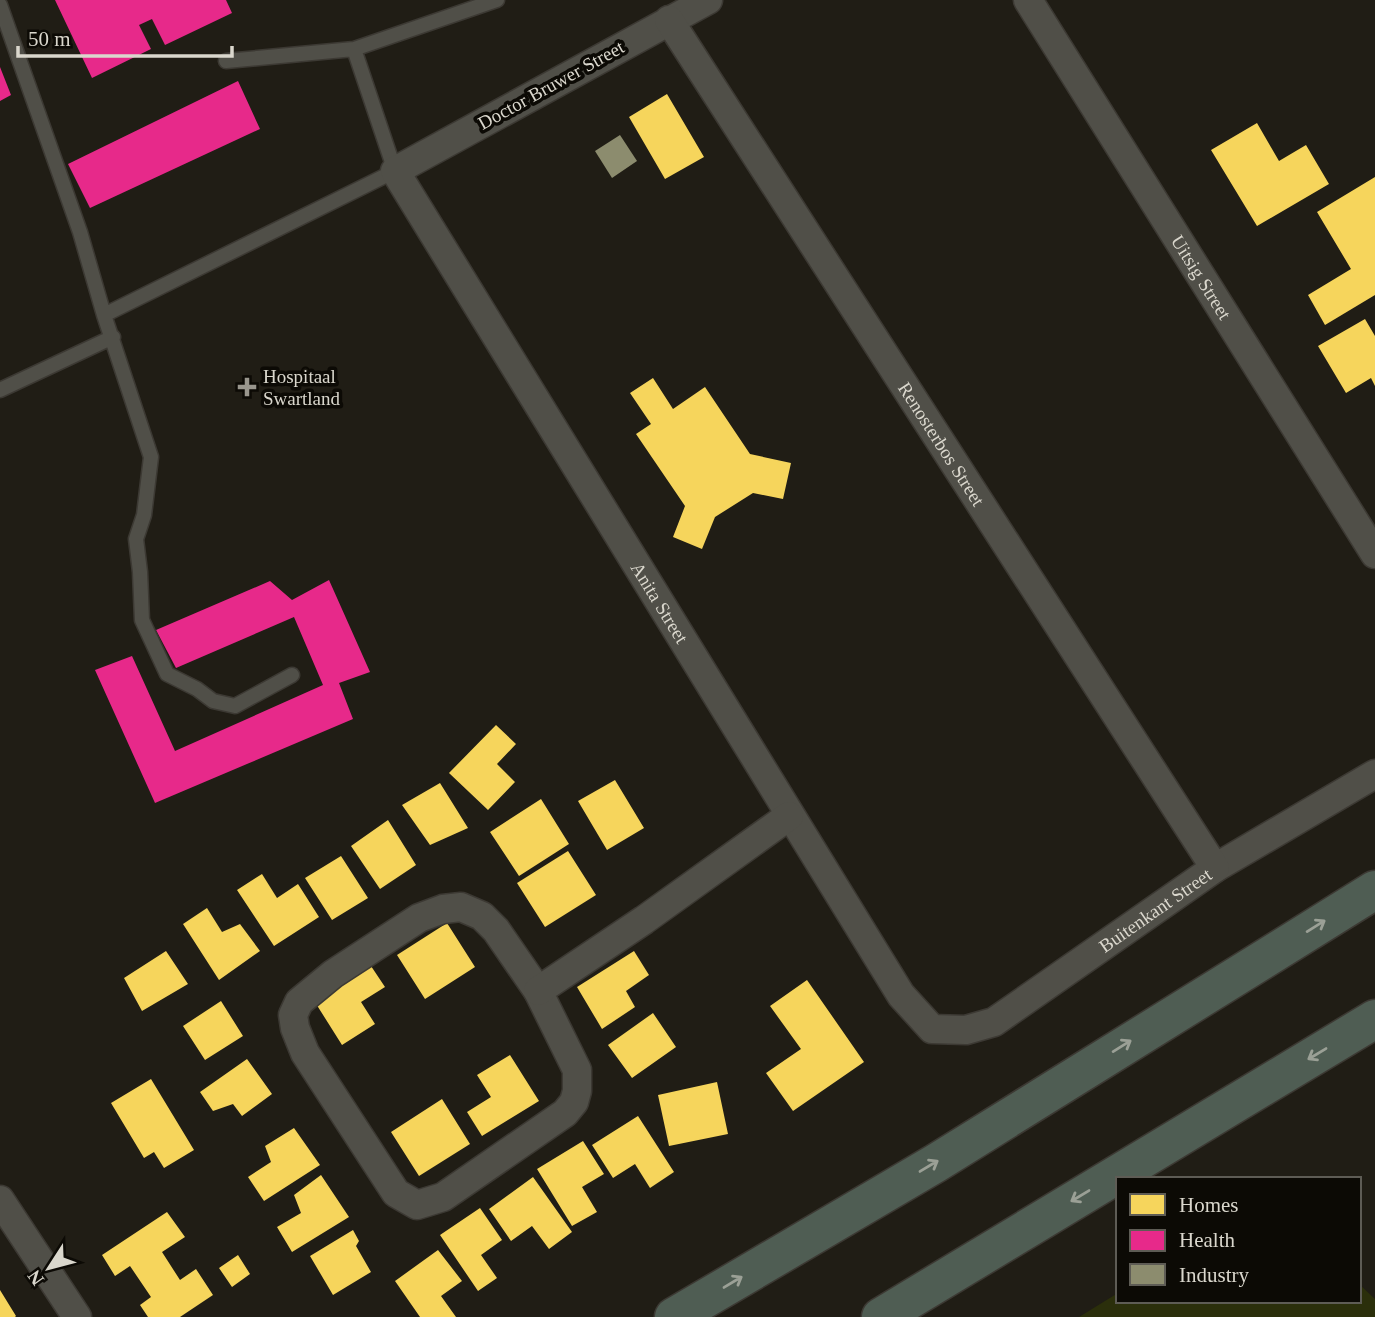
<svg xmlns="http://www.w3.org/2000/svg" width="1375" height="1317" font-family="Georgia,serif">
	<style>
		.green { fill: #2b2f0b }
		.homes { fill: #f6d55c }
		.health { fill: #e7298a }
		.industry { fill: #8c8c6e }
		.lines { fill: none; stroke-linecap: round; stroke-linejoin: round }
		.service-casing { stroke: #3c3933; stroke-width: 17 }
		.minor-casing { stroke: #3c3933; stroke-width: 31 }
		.motorway-casing { stroke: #3c3933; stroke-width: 41 }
		.service { stroke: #504f48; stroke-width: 14 }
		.minor { stroke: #504f48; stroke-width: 28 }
		.motorway { stroke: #4f5d53; stroke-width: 38 }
		.oneway { stroke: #9ba096 }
		.poi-dot { fill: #99968d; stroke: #0c0a05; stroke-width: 2.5 }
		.labels { text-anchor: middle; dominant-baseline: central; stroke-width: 7; stroke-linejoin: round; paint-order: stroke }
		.street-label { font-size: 19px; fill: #dad7cd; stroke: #0c0a05 }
		.poi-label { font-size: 19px; fill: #dad7cd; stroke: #0c0a05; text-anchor: start }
	</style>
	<rect width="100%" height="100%" fill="#201d15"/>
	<path class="green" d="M1359,1284l16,15v18h-296l39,-24v8h241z"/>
	<path class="homes" d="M667,94l37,63 -39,22 -36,-62z
		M1257,123l22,38 27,-16 23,39 -72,42 -46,-76z
		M1375,177v118l-50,30 -17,-30 43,-26 -34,-57z
		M1365,319l10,17v50l-4,-8 -25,15 -28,-47z
		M653,378l20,31 32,-22 45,67 41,9 -8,36 -30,-6 -38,24 -13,32 -29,-12 12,-31 -49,-72 15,-10 -21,-31z
		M496,725l20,19 -19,20 18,18 -27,28 -39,-37z
		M615,780l29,48 -37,22 -29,-49z
		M440,783l28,45 -38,17 -28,-40z
		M541,799l28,45 -50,32 -29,-44z
		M388,820l28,45 -36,24 -29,-43z
		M568,851l28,44 -51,32 -28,-44z
		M341,856l27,42 -36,22 -27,-42z
		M262,874l15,24 21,-14 21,33 -45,29 -37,-56z
		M207,908l15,24 18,-8 20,27 -41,29 -36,-56z
		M447,923l28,44 -50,32 -28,-44z
		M166,951l22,33 -46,27 -18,-33z
		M634,951l15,24 -23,16 9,16 -33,22 -25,-42z
		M369,963l16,24 -24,15 14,22 -33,21 -29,-46z
		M807,980l57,82 -71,49 -27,-38 35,-24 -31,-43z
		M221,1001l22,35 -38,24 -22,-34z
		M653,1013l23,34 -44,31 -24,-33z
		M510,1055l29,46 -57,35 -15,-24 24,-15 -14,-22z
		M247,1059l25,35 -30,22 -9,-12 -20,7 -13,-19z
		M151,1079l43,71 -30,18 -10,-16 -10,6 -33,-55z
		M717,1082l11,52 -59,12 -11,-51z
		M442,1099l28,45 -51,32 -28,-44z
		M638,1116l36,56 -24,16 -15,-24 -22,14 -21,-33z
		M294,1128l26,37 -56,36 -16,-24 23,-15 -6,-16z
		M583,1141l21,33 -22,13 15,25 -25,14 -35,-57z
		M321,1175l28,42 -57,35 -15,-25 24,-14 -7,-18z
		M533,1177l39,55 -23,17 -17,-23 -21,15 -22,-32z
		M480,1208l22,32 -21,15 16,23 -19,13 -38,-56z
		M167,1212l18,25 -23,15 18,28 16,-11 17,26 -33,22h-32l-8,-12 11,-8 -21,-31 -15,10 -13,-21z
		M353,1230l6,11 -3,5 15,26 -38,23 -23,-39z
		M438,1250l24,31 -21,15 15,21h-36l-25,-36z
		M238,1255l12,19 -18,13 -13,-19z
		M0,1290l16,26 -1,1h-15z"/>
	<path class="health" d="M55,0h171l6,13 -67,32 -13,-26 -13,6 12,24 -59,29z
		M0,67l11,28 -11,6z
		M238,81l22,48 -170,79 -22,-44z
		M329,580l41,92 -31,11 14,36 -198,84 -60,-133 37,-14 43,95 148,-66 -29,-68 -118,51 -20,-38 114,-49 22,19z"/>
	<path class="industry" d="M620,135l17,26 -25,17 -17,-27z"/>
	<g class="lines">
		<defs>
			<path id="service" d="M0,5l80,227 24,83 47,142 -7,58 -8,24 4,33 2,48 25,54 30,15 16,12 22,5 57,-31
				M226,61l128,-12 143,-49
				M104,315l291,-144 -41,-122
				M0,390l113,-53"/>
			<g id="minor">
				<path id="s1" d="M708,0l-313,171 506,824 31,34 34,1 28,-8 221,-154 160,-94"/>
				<path id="s2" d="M1028,0l347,554"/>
				<path id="s3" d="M669,20l546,848"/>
				<path d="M461,907l21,9 14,14 42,61 39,79v21l-3,11 -9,11 -122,84 -26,8 -21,-12 -91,-140 -10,-25 -2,-13 6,-13 34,-28 86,-56 24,-9z"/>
				<path d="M538,991l106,-71 145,-104"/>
				<path d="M0,1200l77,117"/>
			</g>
			<path id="motorway" d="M674,1317l262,-154 439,-273
				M881,1317l494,-298"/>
		</defs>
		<use href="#service" class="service-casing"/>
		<use href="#minor" class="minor-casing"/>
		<use href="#motorway" class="motorway-casing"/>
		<use href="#service" class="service"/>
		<use href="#minor" class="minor"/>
		<use href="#motorway" class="motorway"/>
	</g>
	<defs><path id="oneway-shaft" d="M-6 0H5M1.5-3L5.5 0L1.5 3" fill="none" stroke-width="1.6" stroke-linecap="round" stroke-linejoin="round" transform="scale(1.75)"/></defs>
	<g class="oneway">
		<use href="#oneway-shaft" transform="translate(1316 926) rotate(-32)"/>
		<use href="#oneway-shaft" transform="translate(1122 1046) rotate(-32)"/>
		<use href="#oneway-shaft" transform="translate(1317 1054) rotate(149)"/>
		<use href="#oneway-shaft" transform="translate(929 1166) rotate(-31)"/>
		<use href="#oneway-shaft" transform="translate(1080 1196) rotate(149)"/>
		<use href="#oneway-shaft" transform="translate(733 1282) rotate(-31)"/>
	</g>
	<path class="poi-dot" d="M243.5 376.5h7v7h7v7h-7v7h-7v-7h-7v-7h7z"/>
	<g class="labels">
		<g class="street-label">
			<text transform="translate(551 85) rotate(-29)">Doctor Bruwer Street</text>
			<text stroke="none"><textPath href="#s2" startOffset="327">Uitsig Street</textPath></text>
			<text stroke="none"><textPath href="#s3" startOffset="504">Renosterbos Street</textPath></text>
			<text stroke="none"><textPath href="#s1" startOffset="863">Anita Street</textPath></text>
			<text stroke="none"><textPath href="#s1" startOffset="1629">Buitenkant Street</textPath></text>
		</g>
		<g class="poi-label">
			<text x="263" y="376">Hospitaal<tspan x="263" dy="22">Swartland</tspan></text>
		</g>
	</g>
	<rect x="1116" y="1177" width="245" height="126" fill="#0c0a05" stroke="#5e5c55" stroke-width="2"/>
	<rect x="1130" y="1194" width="35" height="21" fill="#f6d55c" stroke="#5e5c55" stroke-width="2"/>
	<text x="1179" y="1212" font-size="21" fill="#dad7cd">Homes</text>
	<rect x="1130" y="1230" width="35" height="21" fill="#e7298a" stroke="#5e5c55" stroke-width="2"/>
	<text x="1179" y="1247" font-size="21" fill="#dad7cd">Health</text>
	<rect x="1130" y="1264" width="35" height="21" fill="#8c8c6e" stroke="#5e5c55" stroke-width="2"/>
	<text x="1179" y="1282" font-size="21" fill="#dad7cd">Industry</text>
	<g transform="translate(49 1268) rotate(234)" stroke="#0c0a05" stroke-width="5" paint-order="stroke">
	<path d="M0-5L12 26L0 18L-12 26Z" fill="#dad7cd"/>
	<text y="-10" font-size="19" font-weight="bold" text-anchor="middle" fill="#dad7cd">N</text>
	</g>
	<path d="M18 46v10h214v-10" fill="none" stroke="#dad7cd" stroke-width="3.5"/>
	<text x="28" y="46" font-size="21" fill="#dad7cd" stroke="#0c0a05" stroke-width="5" paint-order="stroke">50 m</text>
</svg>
